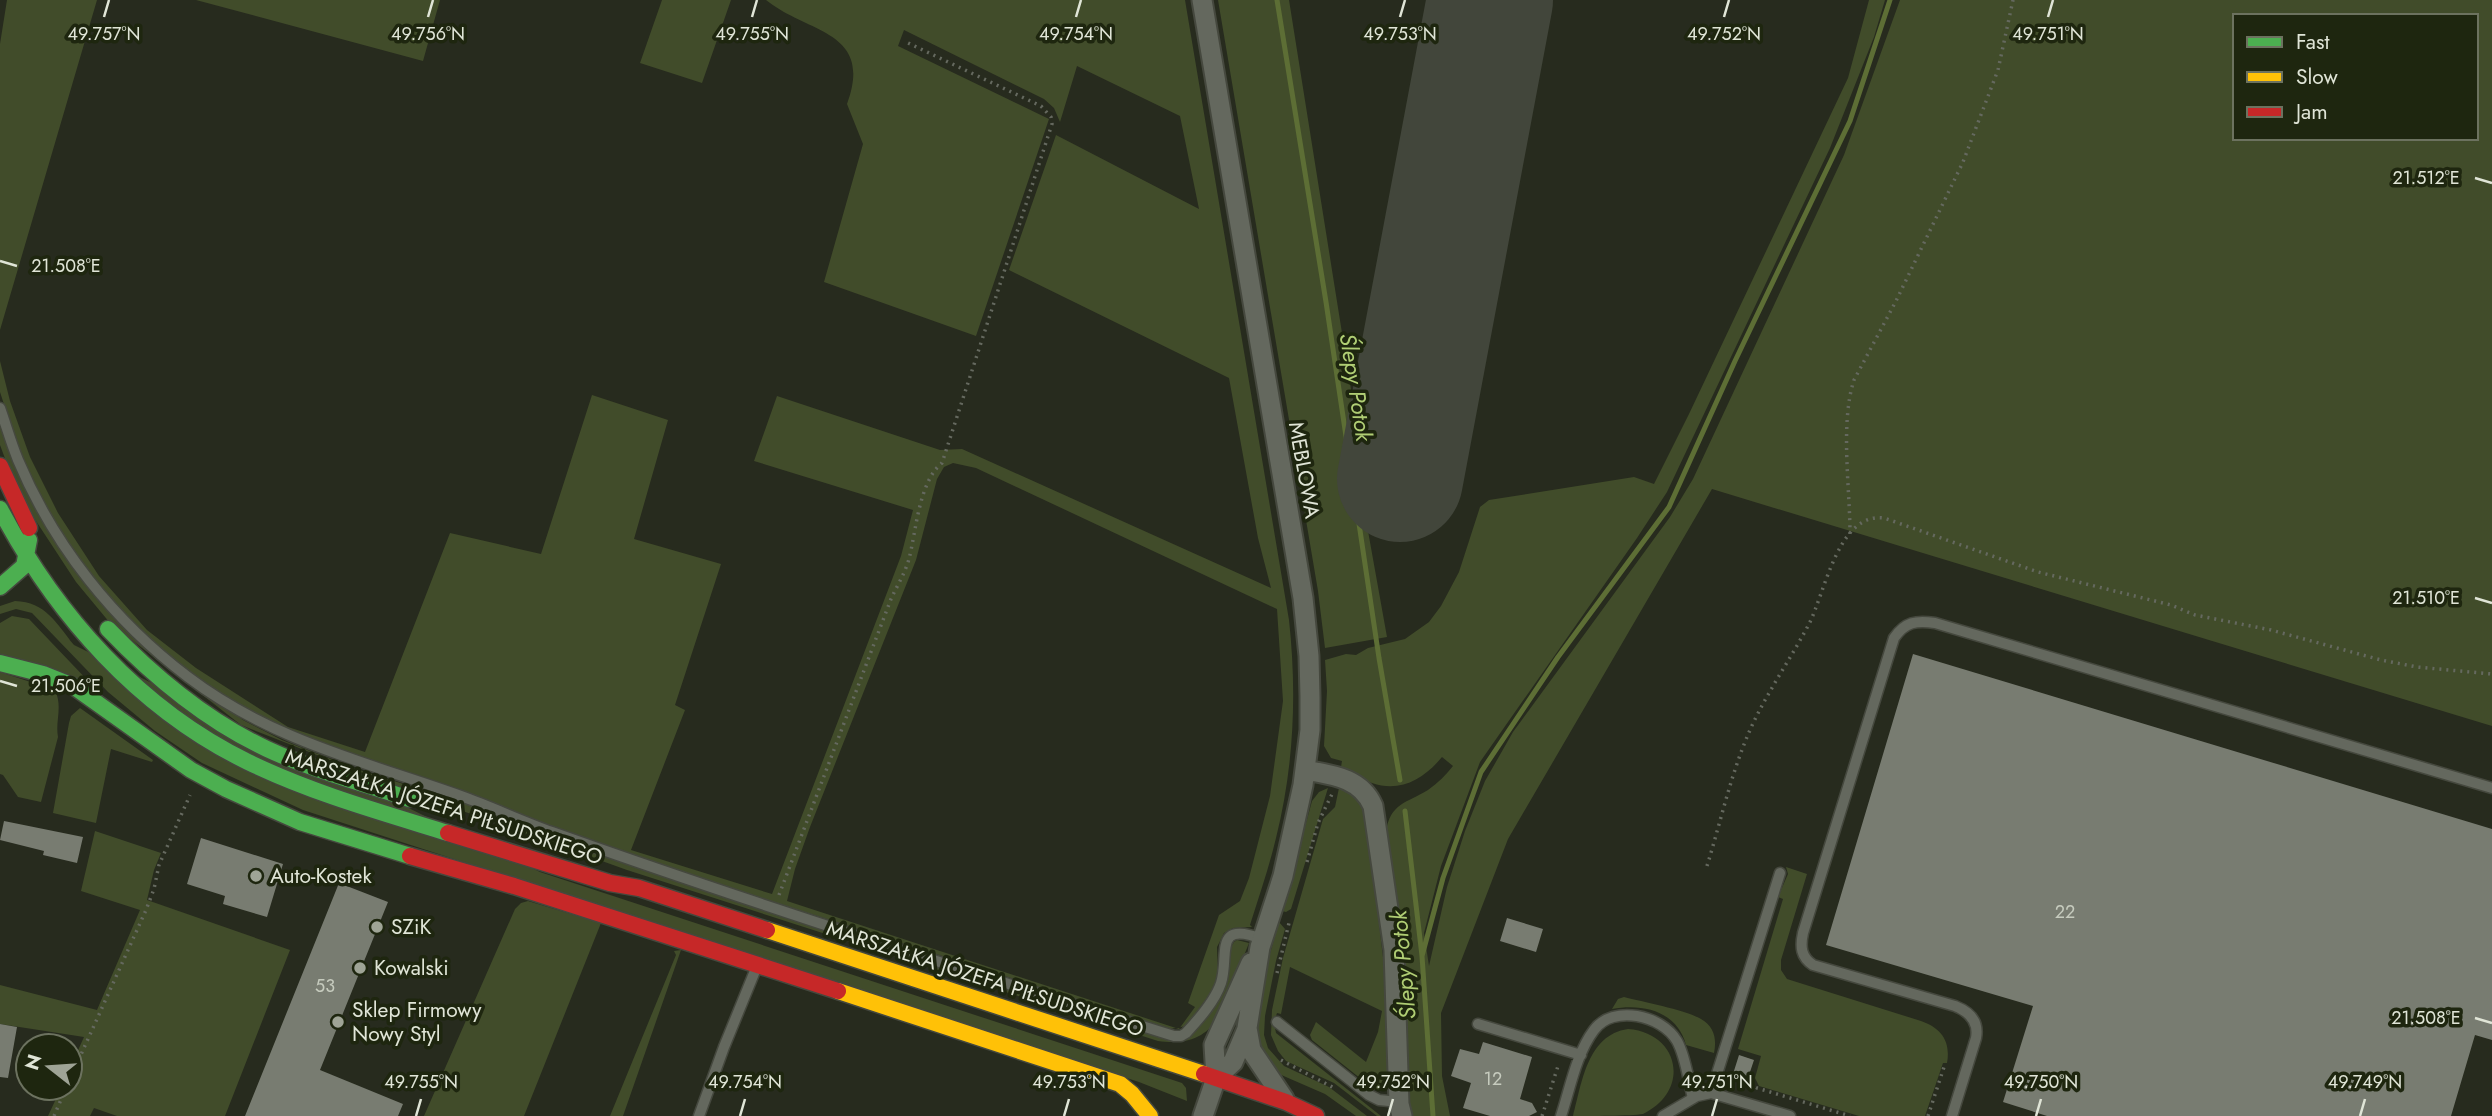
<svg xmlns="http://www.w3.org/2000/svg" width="2492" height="1116" font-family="Jost,sans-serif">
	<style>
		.green { fill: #414c2a; fill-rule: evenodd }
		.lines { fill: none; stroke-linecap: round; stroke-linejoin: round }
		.stream { stroke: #5d6e35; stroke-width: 5 }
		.runway { stroke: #42463b; stroke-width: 126 }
		.building { fill: #787c71 }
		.lane-casing { stroke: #45483e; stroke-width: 13 }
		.street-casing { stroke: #45483e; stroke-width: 23 }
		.fast-casing { stroke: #45483e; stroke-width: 19 }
		.slow-casing { stroke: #45483e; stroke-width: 19 }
		.jam-casing { stroke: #45483e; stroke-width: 19 }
		.path { stroke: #65695f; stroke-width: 3.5; stroke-dasharray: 2 5; stroke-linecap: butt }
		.lane { stroke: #64685e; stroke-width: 10 }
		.street { stroke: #64685e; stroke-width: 19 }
		.fast { stroke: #4caf50; stroke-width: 16 }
		.slow { stroke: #ffc107; stroke-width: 16 }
		.jam { stroke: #c62828; stroke-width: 16 }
		.ticks { fill: none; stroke: #e0e5d7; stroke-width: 2.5 }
		.poi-dot { fill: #9fa496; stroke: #1e260f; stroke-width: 2.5 }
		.labels { text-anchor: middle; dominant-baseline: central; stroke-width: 7; stroke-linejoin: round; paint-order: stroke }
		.number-label { font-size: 18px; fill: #c6cbbe }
		.street-label { font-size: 21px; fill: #e0e5d7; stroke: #1e260f }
		.poi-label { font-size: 21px; fill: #e0e5d7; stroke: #1e260f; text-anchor: start }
		.water-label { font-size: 23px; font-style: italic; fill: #b0ce74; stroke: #1e260f }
		.ticks-label { font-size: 18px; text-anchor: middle; fill: #e0e5d7; stroke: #1e260f; stroke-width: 7; stroke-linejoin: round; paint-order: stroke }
	</style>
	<rect width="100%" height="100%" fill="#272b1e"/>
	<path class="green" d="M7,0h90l-97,330v-286z
		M196,0h244l-17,61z
		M662,0h69l-29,83 -62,-20z
		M766,0h419l104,620c8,73 5,146 -13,218 -7,30 -17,58 -26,87l2,2 -19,1 -9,5 -7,14 1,27 -6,17 -26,35 -16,3 -540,-173 -348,-126 -70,-41 -39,-28 -39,-36 -43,-47 -44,-67 -14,-29 -20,-50 -13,-40v-31l10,40 20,56 28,56 41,63 48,54 49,38 92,59 77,25 85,-219 91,21 51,-159 76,25 -34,119 87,25 -46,141 10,5 -54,140 141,44 129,-338 12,-46 -159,-49 23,-65 163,54 22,-1 309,139 -13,-50 -29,-160 -220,-108 47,-135 143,74 -19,-93 -103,-50 -17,56 -6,-14 -10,-9 -140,-69 -6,16 151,73 -73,217 -152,-54 39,-138 -16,-40c27,-74 -39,-70 -81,-104zM953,463l23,5 301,141 6,92 -13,95 -21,82 -9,23 -21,14 -31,88 7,4 -16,22 -392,-128 8,-32 15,-42 106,-267 21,-81 7,-12z
		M1218,0h71l71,446 -4,18 31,173 -62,11 -7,-57z
		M1869,0h16l-11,37 -44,111 -163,344 -30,46 -157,224 -39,104 -17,67 5,33 18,-79 18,-56 20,-50 28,-49 157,-215 23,-38 151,-324 56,-155h592v726l-780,-237 -204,350 -67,174 1,63 8,40h-39l-4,-17 -2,-128 -19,-139c4,-29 21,-29 42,-42 10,-7 18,-15 25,-24l-11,-9c-18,22 -42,36 -70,26 -11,-4 -20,-12 -31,-16l1,-6 -11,-3 -7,-12 3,-55 -2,-31 21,-6 10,1 12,-7 37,-9 24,-17 12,-16 18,-34 21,-65 9,-7 145,-23 20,7 35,-70 159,-336zM2235,16h241v122h-241z
		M0,423l27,65 20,38 31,48 38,45 31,31 96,70 39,20 74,29 111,35 162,61 544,176 9,-1 18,-16 29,-74 5,-8 3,-2 12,3c-21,49 -24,108 -91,98l-531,-171 -206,-74 -180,-71 -131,-102 -34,-41 -40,-61 -26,-49 -10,-27z
		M15,601c31,1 41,22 59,44l466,227 642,211 4,5 1,13 -48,-19 -836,-272 -101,-47 -47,-32 -47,-39 -76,-79 -16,-4 -16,5v-8z
		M12,616l17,3 63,66 -92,-30v-32z
		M0,672l55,18c8,17 0,31 3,47l-17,65 -23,-5 -15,-22 -3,-1z
		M80,708l73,52 -1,2 -41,-13 -15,74 -43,-10 16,-90 2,-7z
		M1328,788l-37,121 -5,3 -4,-1 30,-110 7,-9z
		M1339,788c15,5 24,16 28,32l19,163 2,100 -6,6 -7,1 -63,-50 -2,-5 6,-13 50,40 12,-30 4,-21 -92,-44 -9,47 -4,-1 -3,9 2,11 105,83h-4l-43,-33 -48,-22 -8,-10 -7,-16 1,-25 11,-52 40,-139 12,-12z
		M95,831l66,22 -7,17 -7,30 143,50 -65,166h-108l-23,-8 -4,8h-42l13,-28h9v-20l14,-31 -84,-13v-39l97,25 43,-100 -59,-19z
		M1786,867l21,7 -26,86v10l6,9 134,42c20,7 30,20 26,42h-4l-18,53h-66l-100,-30 -4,-8 6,-22 -23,-7 45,-150 -5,-2 10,-23z
		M528,901l73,22 -77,193h-100l91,-207 6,-6z
		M1279,922l6,7 -9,32 -11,55 -1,19 4,13 16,18 45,21 38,29h-11l-31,-22 -46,-20 -16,-19 -8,-20 10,-64z
		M681,950l-58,166h-13l66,-161 -2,-4z
		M1624,997c19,5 62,13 77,22 13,7 16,20 13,34l-28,-8c-9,-34 -43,-42 -74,-36l6,-10z
		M1628,1029c52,4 63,62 15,85 -11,2 -55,2 -70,2 9,-33 14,-81 55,-87z"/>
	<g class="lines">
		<path class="stream" d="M1277,0l49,302 53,356 21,122
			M1405,811l17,145 11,160
			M1422,956l21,-78 38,-106 77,-115 111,-150 66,-146 115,-240 40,-121"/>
		<path class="runway" d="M1400,479l90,-479"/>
	</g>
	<path class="building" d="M1913,654l579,175v211l-17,-5 -24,81h-404l-44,-14 30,-96 -207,-61z
		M4,821l79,16 -6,26 -34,-8 1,-4 -44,-11z
		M201,838l82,26 -16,53 -44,-13 2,-8 -38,-12z
		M339,883l49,19 -68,168 83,34 -5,12h-153z
		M1507,918l36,11 -7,23 -36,-11z
		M0,1024l17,3 -9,51 -8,-1z
		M1483,1042l49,15 -12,42 12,4 5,9 -8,4h-39l-27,-8 8,-25 -20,-7 9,-27 19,5z
		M1739,1055l15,5 -6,18 -15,-4z"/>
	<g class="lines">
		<defs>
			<path id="lane" d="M0,408c6,17 11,35 18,52 36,86 96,161 170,217 83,63 177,85 273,119 31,11 60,25 91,36 205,73 414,139 622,204h7l5,-3c13,-14 29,-32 35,-50 9,-28 -9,-63 41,-44
				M1277,1022l92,73 10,5 20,2
				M1478,1024l103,31
				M1711,1093l79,23
				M699,1116l25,-69 33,-81
				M1561,1116c9,-27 15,-62 33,-86 19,-26 68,-15 83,11 9,16 11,39 16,57
				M1663,1116l34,-20 14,-3 69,-220
				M1952,1116l24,-78c3,-16 -6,-26 -21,-32l-142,-41c-12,-8 -13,-18 -10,-32l91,-295c11,-16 22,-18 41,-15l557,165"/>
			<path id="street" d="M1202,0l101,598 6,58 1,41v33l-7,55 -20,91 -23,71 -13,81 4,22 33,49
				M1305,770c28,5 56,8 68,36l21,144 5,154 3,12
				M1216,1078l17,-16 14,-33
				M1203,1116l13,-38 -2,-33 37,-82"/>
			<path id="fast" d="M0,509c56,106 139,200 248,253 64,31 132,50 200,71
				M0,587l24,-21 5,-26
				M108,629c45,47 99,92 159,120 45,21 95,34 142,50
				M0,663l43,11 30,12 118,84 35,19 74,33 110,34"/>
			<path id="slow" d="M767,930l437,144
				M838,991l282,93 12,10 18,22"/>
			<path id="jam" d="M0,466l29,62
				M448,833l162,50 29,5 128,42
				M410,856l104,30 324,105
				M1204,1074l82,28 30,14"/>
		</defs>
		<use href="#lane" class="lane-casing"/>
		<use href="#street" class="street-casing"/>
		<use href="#fast" class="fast-casing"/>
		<use href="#slow" class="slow-casing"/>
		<use href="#jam" class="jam-casing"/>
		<path class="path" d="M1850,534c0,-46 -10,-111 4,-154l42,-79 67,-139 35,-92 15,-70
			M1307,862l11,-39 14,-29
			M1707,866c13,-42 23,-88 40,-129 16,-39 42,-75 62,-113 16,-31 29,-112 75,-106l154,54 133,33 24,10 76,15 110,30 36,7 75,7
			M779,895l112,-296c6,-13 14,-26 18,-40 7,-27 10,-78 33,-96l110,-339 -1,-7 -10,-11 -135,-64
			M1277,973l12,-50
			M1281,1060l55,29
			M1731,1075l26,13 93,28
			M70,1079l76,-169 8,-21 5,-24 31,-70
			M54,1116l12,-28
			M1542,1116l16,-50
			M1928,1116l17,-52"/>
		<use href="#lane" class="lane"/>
		<use href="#street" class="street"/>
		<use href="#fast" class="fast"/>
		<use href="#slow" class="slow"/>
		<use href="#jam" class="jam"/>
	</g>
	<path class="ticks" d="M104,17l5,-17M428,17l5,-17M752,17l5,-17M1076,17l5,-17M1400,17l5,-17M1724,17l5,-17M2048,17l5,-17M2475,178l17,5M0,261l17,5M2475,598l17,5M0,681l17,5M2475,1018l17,5M416,1116l5,-17M740,1116l5,-17M1064,1116l5,-17M1388,1116l5,-17M1712,1116l5,-17M2036,1116l5,-17M2360,1116l5,-17"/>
	<g class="poi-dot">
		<circle cx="256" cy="876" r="7"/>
		<circle cx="377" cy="927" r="7"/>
		<circle cx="360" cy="968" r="7"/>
		<circle cx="338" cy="1022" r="7"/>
	</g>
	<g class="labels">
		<g class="number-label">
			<text x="2065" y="912">22</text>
			<text x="325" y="986">53</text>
			<text x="1493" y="1079">12</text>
		</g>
		<g class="street-label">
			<text transform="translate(1304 470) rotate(80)">MEBLOWA</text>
			<text transform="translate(444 807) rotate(18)">MARSZAŁKA JÓZEFA PIŁSUDSKIEGO</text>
			<text transform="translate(985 979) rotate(18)">MARSZAŁKA JÓZEFA PIŁSUDSKIEGO</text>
		</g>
		<g class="poi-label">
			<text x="270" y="876">Auto-Kostek</text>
			<text x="391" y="927">SZiK</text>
			<text x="374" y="968">Kowalski</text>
			<text x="352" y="1010">Sklep Firmowy<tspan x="352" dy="24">Nowy Styl</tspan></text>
		</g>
		<g class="water-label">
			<text transform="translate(1356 387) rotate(81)">Ślepy Potok</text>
			<text transform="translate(1403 965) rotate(-95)">Ślepy Potok</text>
		</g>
	</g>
	<g class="ticks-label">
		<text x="104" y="40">49.757°N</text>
		<text x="428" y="40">49.756°N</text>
		<text x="752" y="40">49.755°N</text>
		<text x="1076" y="40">49.754°N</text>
		<text x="1400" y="40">49.753°N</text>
		<text x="1724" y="40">49.752°N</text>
		<text x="2048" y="40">49.751°N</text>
		<text x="2426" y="184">21.512°E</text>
		<text x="66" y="272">21.508°E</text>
		<text x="2426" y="604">21.510°E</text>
		<text x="66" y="692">21.506°E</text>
		<text x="2426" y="1024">21.508°E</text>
		<text x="421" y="1088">49.755°N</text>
		<text x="745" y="1088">49.754°N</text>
		<text x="1069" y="1088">49.753°N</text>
		<text x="1393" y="1088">49.752°N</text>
		<text x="1717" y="1088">49.751°N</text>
		<text x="2041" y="1088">49.750°N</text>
		<text x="2365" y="1088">49.749°N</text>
	</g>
	<rect x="2233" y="14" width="245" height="126" fill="#1e260f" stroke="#6c725f" stroke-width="2"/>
	<rect x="2247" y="37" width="35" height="10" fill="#4caf50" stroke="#6c725f" stroke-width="2"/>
	<text x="2296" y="49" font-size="21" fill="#e0e5d7">Fast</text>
	<rect x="2247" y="72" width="35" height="10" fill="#ffc107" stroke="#6c725f" stroke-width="2"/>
	<text x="2296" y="84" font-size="21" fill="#e0e5d7">Slow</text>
	<rect x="2247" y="107" width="35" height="10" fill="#c62828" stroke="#6c725f" stroke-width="2"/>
	<text x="2296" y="119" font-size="21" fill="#e0e5d7">Jam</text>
	<g transform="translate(49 1067) rotate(287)"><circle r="33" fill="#1e260f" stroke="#6c725f" stroke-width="2"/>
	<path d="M0-5L12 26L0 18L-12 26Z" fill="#9fa496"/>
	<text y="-10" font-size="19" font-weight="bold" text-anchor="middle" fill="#e0e5d7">N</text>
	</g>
</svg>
